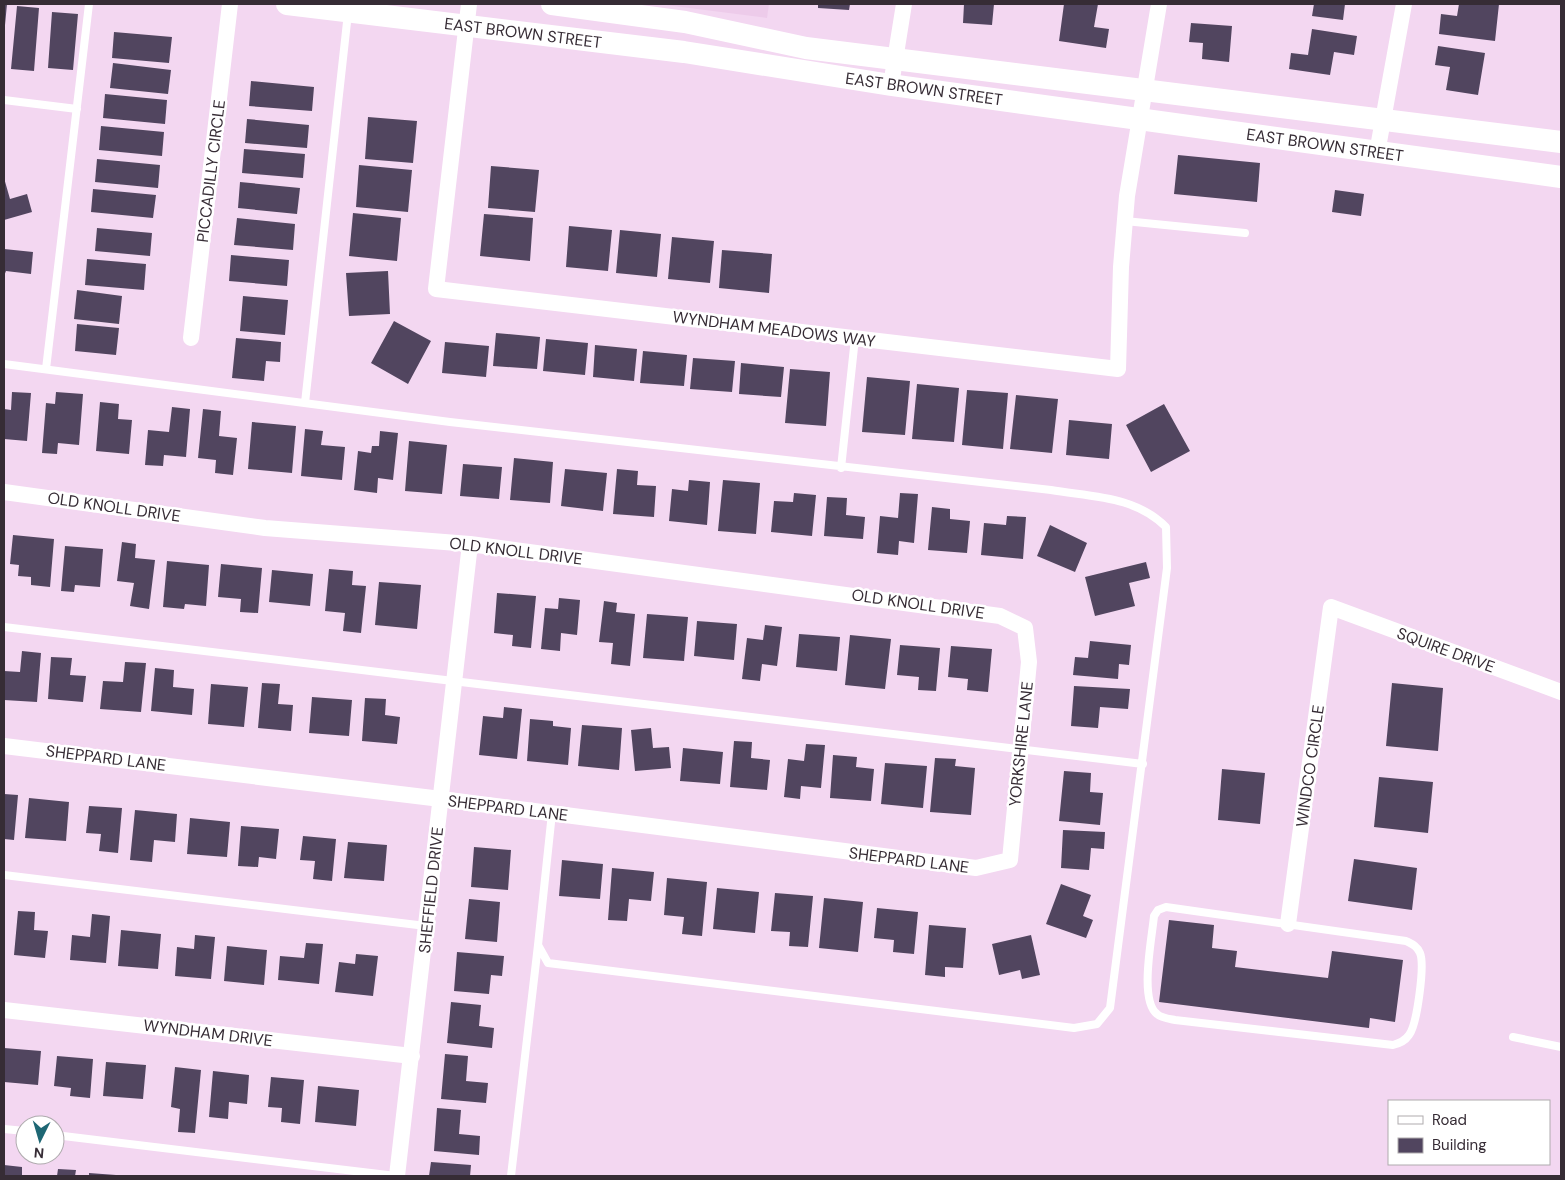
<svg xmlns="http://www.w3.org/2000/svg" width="1565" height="1180" font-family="'DM Sans',sans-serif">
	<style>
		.built { fill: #edcbea }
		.building { fill: #51455f }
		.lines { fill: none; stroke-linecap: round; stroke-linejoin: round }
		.lane { stroke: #fff; stroke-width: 8 }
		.street { stroke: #fff; stroke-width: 16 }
		.secondary { stroke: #fff; stroke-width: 22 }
		.labels { text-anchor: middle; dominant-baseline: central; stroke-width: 5; stroke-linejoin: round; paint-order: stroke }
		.street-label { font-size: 16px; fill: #362c35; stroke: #fff }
	</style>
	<rect width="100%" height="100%" fill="#f3d7f1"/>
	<path class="built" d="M658,4h111l-2,14z"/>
	<path class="building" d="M4,4h3l-2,21h-1z
		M818,4h32l-1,6 -31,-2z
		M964,4h30l-2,21 -29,-2z
		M1064,4h34l-4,23 15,2 -3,19 -47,-7z
		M1314,4h31l-2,16 -31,-4z
		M1459,4h40l-4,37 -56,-7 2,-20 16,2z
		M17,6l22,2 -5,63 -23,-2z
		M52,12l26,2 -5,56 -25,-2z
		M1191,23l41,3 -3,36 -27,-3 1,-16 -14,-1z
		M1312,29l45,7 -3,19 -20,-3 -4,23 -41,-6 2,-16 17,2z
		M114,32l58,5 -3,26 -57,-5z
		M1438,46l47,7 -7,42 -32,-5 4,-23 -15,-2z
		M113,63l58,7 -3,24 -58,-6z
		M251,81l63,6 -2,24 -63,-5z
		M105,94l62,6 -2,24 -62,-6z
		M368,117l49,4 -4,42 -48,-4z
		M247,119l62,6 -2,23 -62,-5z
		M101,126l63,6 -2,24 -63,-6z
		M244,149l61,5 -2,24 -61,-5z
		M1178,155l82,8 -3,39 -83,-8z
		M97,159l63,6 -2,23 -63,-6z
		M359,165l53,5 -4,42 -52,-5z
		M491,166l48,4 -4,42 -47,-4z
		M4,178l6,21 17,-5 5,18 -28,8z
		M240,182l60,6 -3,26 -59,-6z
		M93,189l63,6 -3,23 -62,-6z
		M1335,190l29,4 -3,22 -29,-4z
		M353,213l48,5 -4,43 -48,-5z
		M484,214l49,4 -3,43 -50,-5z
		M237,218l58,6 -2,26 -59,-5z
		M569,226l43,4 -4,41 -42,-4z
		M97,228l55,5 -2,23 -55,-5z
		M620,230l41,4 -4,43 -41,-4z
		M672,237l42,4 -4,42 -42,-4z
		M4,249l29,3 -2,22 -25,-3 -2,5z
		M722,250l50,4 -3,39 -50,-5z
		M231,255l58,5 -2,26 -58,-5z
		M87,259l59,5 -2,26 -59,-5z
		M388,271l2,43 -41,2 -3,-43z
		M77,290l45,6 -3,28 -45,-5z
		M243,296l45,4 -3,35 -45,-4z
		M394,321l37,20 -23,43 -37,-21z
		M77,324l42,4 -3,27 -41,-4z
		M496,333l44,4 -3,32 -44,-3z
		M236,338l45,4 -1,20 -14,-1 -2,20 -32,-3z
		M546,339l42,4 -3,32 -42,-4z
		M445,342l44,4 -3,31 -44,-4z
		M595,345l42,4 -3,32 -41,-4z
		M643,351l44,4 -3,31 -44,-3z
		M693,358l42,3 -3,31 -42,-3z
		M741,363l43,4 -3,30 -42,-3z
		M790,369l40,3 -4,54 -41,-3z
		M867,377l43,4 -5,54 -43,-3z
		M917,384l42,4 -5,54 -42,-3z
		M967,390l41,3 -5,56 -41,-4z
		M12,392l19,1 -4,48 -23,-2v-30l7,1z
		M56,392l27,2 -4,51 -21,-2 -1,11 -15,-1 4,-50 9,1z
		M1016,395l42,4 -6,54 -42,-4z
		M100,402l19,2 -1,15 14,1 -3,34 -33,-3z
		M1164,404l26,47 -39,21 -25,-47z
		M172,407l18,2 -4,48 -22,-2 -1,11 -18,-1 3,-35 21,2z
		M203,409l18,2 -2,25 18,2 -4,37 -18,-2 1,-13 -18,-2z
		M1069,420l43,4 -3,35 -43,-4z
		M252,422l44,4 -4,47 -44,-4z
		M305,429l18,2 -2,14 24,2 -3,33 -41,-4z
		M380,431l18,2 -5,47 -15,-2 -1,15 -23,-3 4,-39 13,2 1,-7h7z
		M409,441l38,4 -5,49 -37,-3z
		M514,458l39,4 -3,41 -40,-3z
		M463,464l39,3 -3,32 -39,-3z
		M565,469l42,4 -4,38 -42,-5z
		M617,469l21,2 -1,14 19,1 -2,31 -41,-3z
		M689,480l21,2 -3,43 -38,-4 3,-32 16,2z
		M723,480l37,3 -4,51 -38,-3z
		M794,493l22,2 -4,41 -41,-4 3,-31 19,1z
		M900,493l18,1 -4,49 -15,-2 -1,14 -21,-2 3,-37 18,2z
		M827,497l20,1 -1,17 19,2 -2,22 -39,-3z
		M932,507l18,2v10l20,2 -3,32 -39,-3z
		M1007,516l19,1 -3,42 -42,-4 3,-32 22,2z
		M1050,525l37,18 -12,29 -38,-16z
		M13,535l41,4 -4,48 -19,-2v-8l-13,-1 1,-11 -9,-1z
		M122,542l14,2 -1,14 20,2 -6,49 -19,-3 4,-23 -17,-2z
		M65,546l38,3 -3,38 -25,-2 -1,7 -13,-1z
		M167,561l42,4 -3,41 -21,-2 -1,5 -21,-2z
		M1146,562l4,16 -21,5 6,23 -40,10 -10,-39z
		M221,564l41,4 -4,45 -18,-1 1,-13 -23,-2z
		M329,569l24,2 -1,14 14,1 -5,47 -18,-2 2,-18 -20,-2z
		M272,570l41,4 -3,32 -41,-4z
		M379,582l42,3 -4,44 -42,-4z
		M497,593l39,3 -5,52 -19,-2 1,-11 -19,-2z
		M559,598l21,2 -3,35 -16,-2 -1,18 -19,-2 4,-41 13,1z
		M604,601l13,2 -1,9 19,2 -5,52 -19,-2 2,-21 -14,-1z
		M647,614l41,3 -4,44 -41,-3z
		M697,621l40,3 -3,36 -40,-4z
		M765,625l17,2 -5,39 -15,-2 -2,17 -18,-2 5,-41 16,2z
		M799,634l41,3 -3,34 -41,-4z
		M850,635l41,4 -6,50 -40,-4z
		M1090,641l41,4 -2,20 -10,-1 -1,15 -45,-4 2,-18 13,1z
		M900,645l40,3 -4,43 -18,-1 1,-13 -22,-2z
		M951,646l41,3 -4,43 -21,-2 1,-11 -20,-2z
		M22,651l19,2 -4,49 -33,-2v-29l16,1z
		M51,657l21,1 -2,17 16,1 -3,26 -35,-3z
		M125,662l21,1 -5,49 -41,-3 3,-28 20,1z
		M155,668l19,2 -1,17 21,2 -2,26 -41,-4z
		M262,683l18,1 -2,20 15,1 -2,26 -33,-3z
		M1392,683l51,5 -5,63 -52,-5z
		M211,684l37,3 -4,40 -36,-3z
		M1074,686l56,3 -2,20 -28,-2 -2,21 -27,-2z
		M312,697l40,3 -3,36 -40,-3z
		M365,698l21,1 -1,16 15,2 -3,27 -35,-3z
		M504,707l18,2 -5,50 -38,-4 4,-39 20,2z
		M530,719l23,2v5l18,2 -3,37 -41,-4z
		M582,725l40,3 -3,42 -41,-4z
		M651,728l2,20 16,-1 2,21 -36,3 -4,-41z
		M734,741l18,1 -1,16 19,2 -3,30 -37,-3z
		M806,744l19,1 -4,43 -20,-2 -1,13 -16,-2 4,-38 16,2z
		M683,748l40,4 -3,32 -40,-3z
		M833,755l24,2 -1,10 18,2 -3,32 -41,-3z
		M935,758l21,1 -1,7 20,2 -4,47 -41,-3z
		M885,763l42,3 -4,42 -42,-4z
		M1222,769l43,4 -5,51 -42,-4z
		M1064,771l27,2 -1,19 13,1 -3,32 -41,-4z
		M1379,777l54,5 -5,51 -54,-6z
		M4,794l14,1 -4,45 -10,-1z
		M29,798l40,4 -3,39 -41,-3z
		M89,806l33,2 -4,45 -19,-2 2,-17 -15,-1z
		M135,810l42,4 -2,28 -21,-2 -2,22 -22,-2z
		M190,818l40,4 -3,35 -40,-3z
		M241,826l38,3 -3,30 -17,-2 -1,10 -20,-1z
		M1063,830l42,2 -1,17 -13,-1 -2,22 -28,-2z
		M303,836l33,3 -4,42 -19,-2 2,-18 -15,-1z
		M348,842l39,3 -3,36 -40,-3z
		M474,847l37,3 -3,40 -37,-3z
		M1354,859l63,9 -5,42 -64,-9z
		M562,860l41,4 -3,35 -41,-3z
		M612,868l42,4 -3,29 -22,-2 -2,22 -19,-1z
		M667,878l40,4 -5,54 -20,-2 2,-17 -20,-2z
		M1061,884l30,11 -8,21 10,4 -7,18 -40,-14z
		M717,888l42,4 -4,41 -42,-4z
		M775,893l38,3 -5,51 -19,-1 1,-14 -19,-1z
		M824,898l39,4 -5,50 -39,-4z
		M469,899l31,3 -3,40 -32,-3z
		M877,908l41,4 -4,42 -21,-2 1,-12 -20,-2z
		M18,911l17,1 -1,18 14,1 -3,27 -31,-3z
		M92,914l18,2 -4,47 -36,-3 2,-25 18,2z
		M1169,920l45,5 -2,23 25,3 -2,16 93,11 4,-27 71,9 -8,62 -25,-4 -1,10 -210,-26z
		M929,925l37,3 -3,40 -18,-1v10l-20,-2z
		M121,930l40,4 -3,35 -40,-3z
		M195,935l20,2 -4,42 -36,-3 2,-29 17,2z
		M1031,935l9,40 -18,4 -2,-9 -21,5 -7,-31z
		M306,943l17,1 -4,40 -41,-4 2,-24 24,2z
		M227,946l40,4 -3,35 -40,-4z
		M457,952l47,4 -2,20 -11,-1 -2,19 -35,-3z
		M356,954l22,2 -5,40 -38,-4 4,-30 16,2z
		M451,1002l30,3 -2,21 15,2 -2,20 -45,-5z
		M4,1048l37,3 -3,34 -34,-3z
		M445,1054l23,2 -2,25 22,2 -2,20 -45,-4z
		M57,1056l36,3 -3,39 -20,-2 1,-8 -17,-2z
		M106,1062l40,3 -3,34 -40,-3z
		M175,1067l26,3 -6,63 -17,-1 2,-23 -9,-2z
		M213,1071l36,4 -2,29 -18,-2 -1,17 -19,-2z
		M271,1077l33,3 -4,44 -19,-2 1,-14 -14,-1z
		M318,1086l41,4 -3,36 -41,-4z
		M437,1108l24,2 -2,24 21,2 -1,19 -45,-4z
		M431,1162l40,3 -1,11h-41z
		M4,1165l18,2v9h-18z
		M58,1169l18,1 -1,6h-18z
		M89,1173l27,2v1h-27z"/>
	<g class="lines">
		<path class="lane" d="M4,100l73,9
			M1125,221l120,12
			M4,364l446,58 601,68c42,7 84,6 115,37l1,41 -57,440 -13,16 -23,4 -526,-65 -10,-18 14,-132
			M46,369l43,-365
			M305,403l43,-390
			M841,468l14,-130
			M4,627l1139,137
			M4,875l422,51
			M1166,907l240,34c6,3 11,5 14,12 5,12 -3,72 -11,82 -4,6 -9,8 -16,10l-218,-25c-5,-1 -14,-2 -18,-6 -18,-14 -5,-76 -3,-98l4,-6z
			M1513,1037l48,10
			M4,1129l21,2
			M55,1135l341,41
			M511,1176l27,-231"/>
		<path class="street" d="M469,4l-33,285 682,80 3,-102 6,-71 32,-192
			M891,85l13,-81
			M1377,153l27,-149
			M191,338l39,-334
			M4,492l261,36 205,16 530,72 25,12 4,34 -19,198 -34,8 -535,-69 -437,-53
			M1288,924l43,-317 230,85
			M4,1010l408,46
			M397,1176l73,-632"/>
		<path class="secondary" d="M287,4l397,48 207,33 670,92
			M552,4l133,18 121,26 755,94"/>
	</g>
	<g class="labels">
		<g class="street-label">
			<text transform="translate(523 33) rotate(7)">EAST BROWN STREET</text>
			<text transform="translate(924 89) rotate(8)">EAST BROWN STREET</text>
			<text transform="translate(1325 145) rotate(8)">EAST BROWN STREET</text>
			<text transform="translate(211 171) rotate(-83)">PICCADILLY CIRCLE</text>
			<text transform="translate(774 329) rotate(7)">WYNDHAM MEADOWS WAY</text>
			<text transform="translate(114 507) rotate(8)">OLD KNOLL DRIVE</text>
			<text transform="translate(516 551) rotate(7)">OLD KNOLL DRIVE</text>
			<text transform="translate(918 604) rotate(8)">OLD KNOLL DRIVE</text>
			<text transform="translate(1446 650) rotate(20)">SQUIRE DRIVE</text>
			<text transform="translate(1021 744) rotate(-84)">YORKSHIRE LANE</text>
			<text transform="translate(106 758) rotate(7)">SHEPPARD LANE</text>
			<text transform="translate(1310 766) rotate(-82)">WINDCO CIRCLE</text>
			<text transform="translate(508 808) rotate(7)">SHEPPARD LANE</text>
			<text transform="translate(909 860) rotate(7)">SHEPPARD LANE</text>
			<text transform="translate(431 890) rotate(-84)">SHEFFIELD DRIVE</text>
			<text transform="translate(208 1033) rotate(7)">WYNDHAM DRIVE</text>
		</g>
	</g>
	<rect width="1565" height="1180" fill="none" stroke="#362c35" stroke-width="10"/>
	<rect x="1388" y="1100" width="162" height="65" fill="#ffffff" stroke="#afabae"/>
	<rect x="1398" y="1116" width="25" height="8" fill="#ffffff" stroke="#afabae"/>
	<text x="1432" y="1125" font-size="15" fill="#362c35">Road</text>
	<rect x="1398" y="1138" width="25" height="15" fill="#51455f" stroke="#afabae"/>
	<text x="1432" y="1150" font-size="15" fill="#362c35">Building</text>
	<g transform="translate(40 1140) rotate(185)"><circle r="24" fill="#ffffff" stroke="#afabae"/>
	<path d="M0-4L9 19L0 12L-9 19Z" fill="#1e6774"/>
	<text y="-8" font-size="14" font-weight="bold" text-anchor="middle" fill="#362c35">N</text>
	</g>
</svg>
